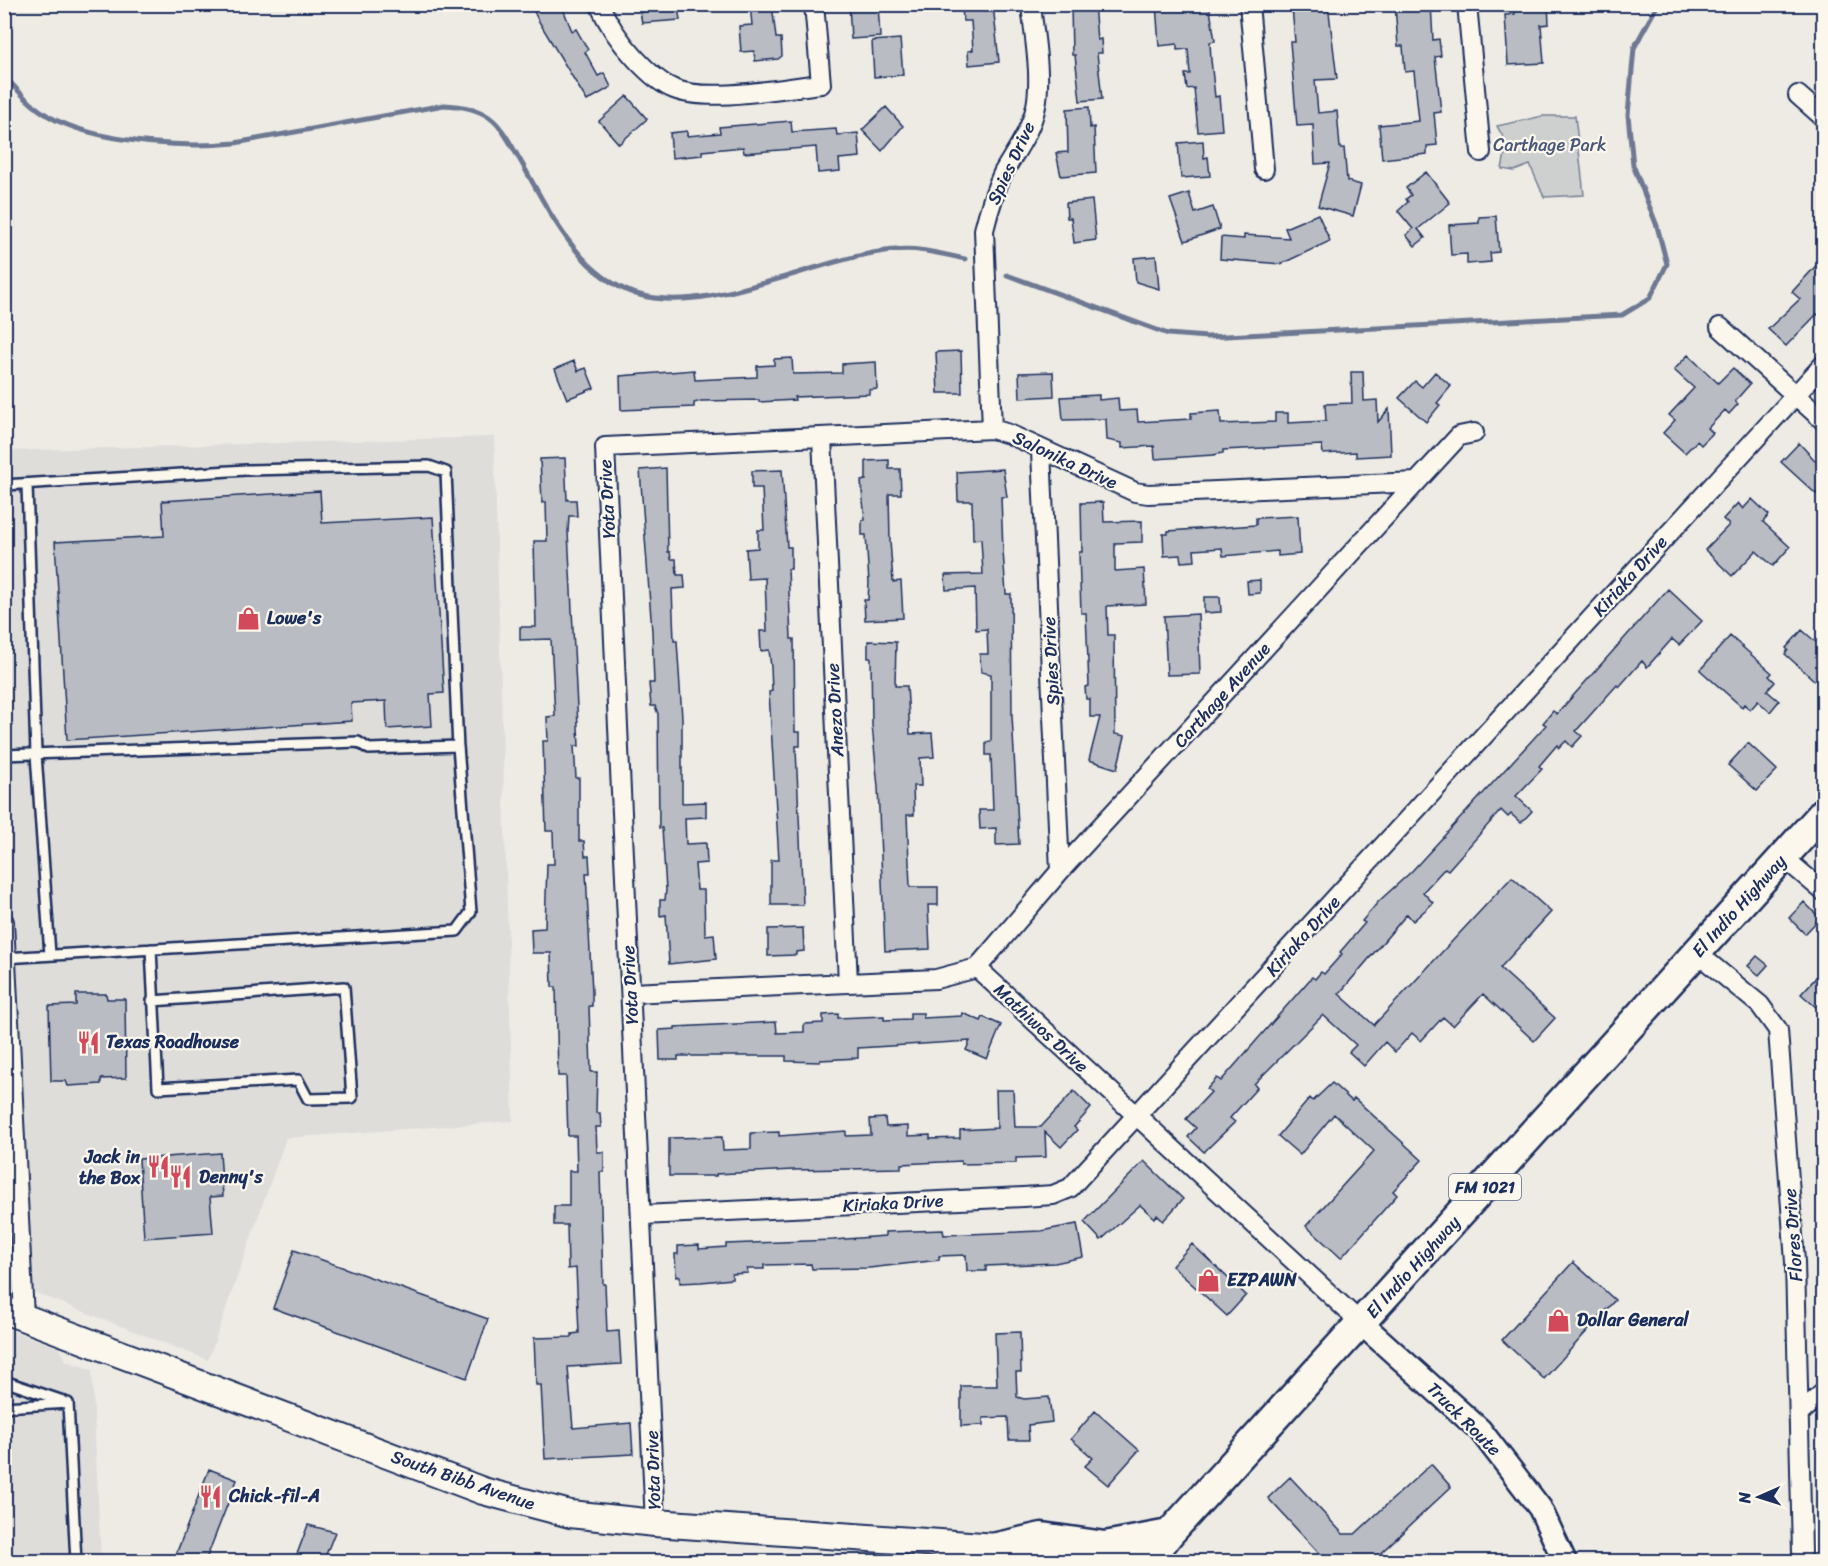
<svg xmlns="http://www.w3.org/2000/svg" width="1828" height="1566" font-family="Sriracha,sans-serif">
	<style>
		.built { fill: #deddda }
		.green { fill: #cecfcf; stroke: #747f96; stroke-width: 1.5 }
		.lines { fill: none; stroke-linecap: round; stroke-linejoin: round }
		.stream { stroke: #6d7892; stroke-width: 5 }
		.building { fill: #b9bcc3; stroke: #1b2f5e; stroke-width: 1.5 }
		.service-casing { stroke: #1b2f5e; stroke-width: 14 }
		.minor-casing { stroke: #1b2f5e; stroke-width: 22 }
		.tertiary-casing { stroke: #1b2f5e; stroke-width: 27 }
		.secondary-casing { stroke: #1b2f5e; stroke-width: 30 }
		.primary-casing { stroke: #1b2f5e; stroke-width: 33 }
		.service { stroke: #fbf7ec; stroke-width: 9 }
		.minor { stroke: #fbf7ec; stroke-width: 18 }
		.tertiary { stroke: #fbf7ec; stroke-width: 22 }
		.secondary { stroke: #fbf7ec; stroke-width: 26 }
		.primary { stroke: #fbf7ec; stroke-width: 28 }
		.labels { text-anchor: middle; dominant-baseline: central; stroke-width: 4.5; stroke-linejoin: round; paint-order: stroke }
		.shield { fill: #fbf7ec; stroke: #5e6b89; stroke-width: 1.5 }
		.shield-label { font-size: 16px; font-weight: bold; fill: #1b2f5e }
		.park-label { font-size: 18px; fill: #48577a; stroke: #fbf7ec }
		.street-label { font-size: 18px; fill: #1b2f5e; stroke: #fbf7ec }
		.poi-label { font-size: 18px; font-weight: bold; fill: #1b2f5e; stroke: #fbf7ec; text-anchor: start }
	</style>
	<rect width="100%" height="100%" fill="#eeebe4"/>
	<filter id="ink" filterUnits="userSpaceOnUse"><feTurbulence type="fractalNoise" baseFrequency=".0167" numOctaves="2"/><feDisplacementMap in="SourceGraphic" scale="12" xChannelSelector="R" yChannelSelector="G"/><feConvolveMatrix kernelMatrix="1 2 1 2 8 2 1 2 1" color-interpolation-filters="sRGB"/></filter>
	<g filter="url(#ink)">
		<path class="built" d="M494,437l19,684 -227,17 -78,222 -203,-79 -1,-830z
			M4,1328l56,20 6,13 26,9 9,191h-96z"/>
		<path class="green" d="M1543,116h32l9,79 -40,2 -14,-32 -16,6 -12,-2 5,-25 -10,-18z"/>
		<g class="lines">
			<path class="stream" d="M4,75c17,20 36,40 61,49 47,19 120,24 170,19l209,-38c13,1 27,2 40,9 17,9 26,29 36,46 28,49 58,115 116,134 74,23 180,-37 258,-44 24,-3 48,4 71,9
				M1007,275l161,59 39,3 415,-22 28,-17 17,-34 -10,-38 -24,-61 -5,-50 6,-67 24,-44"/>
		</g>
		<path class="building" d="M539,4h22l11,27 4,-2 12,21 -3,2 13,24 6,-3 7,14 -24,14 -49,-81 -6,-13z
			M650,4h24l1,4 3,-1 2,13 -38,3 -2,-11 11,-1z
			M750,4h22l4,34h5l1,18 -4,3 -23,2 -1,-10 -13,1 -2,-26 13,-1z
			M849,4h29l2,33 -29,2z
			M962,4h31l6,58 -30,3 -1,-14 5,-1 -2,-29h-8z
			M1071,4h23l3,36 4,-1 1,14h-5l5,46 -22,2 -5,-46h-3z
			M1156,4h53l6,37 -5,1 1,18 4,37 4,-1 3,34 -24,2 -4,-44 -7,1 -2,-15h5l-2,-25 -11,1v-6l-18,2z
			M1303,4h25l9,75 -22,1 3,33 19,-2 3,37h4l3,33 14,4 -8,31 -35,-10 12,-43 -15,1 -2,-39 -16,1 -7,-84h5l-3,-35z
			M1395,4h36l2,36 6,-1 2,17 -6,1 6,55 -7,1 3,32 -10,1v8l-45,5 -3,-34 40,-4 -5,-50 -9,1 -2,-26h-5z
			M1514,4h34l1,20 -8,1 3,38 -36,2 -3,-50 10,-1z
			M900,39l3,36 -29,2 -2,-36z
			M627,96l20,23 -28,25 -20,-23z
			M886,107l17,19 -21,25 -20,-21z
			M1089,107l1,21 4,-1 2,46 -35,3 -5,-23 12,-1 -1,-43z
			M791,121l1,11 44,-3 1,6 21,-2 2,24 -21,2 1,12 -22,2 -2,-26 -72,6 -1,-6 -41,4v4l-30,3 -2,-25 17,-2v5l33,-3 -1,-6z
			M1203,141l1,17 4,-1 2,19 -29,2 -3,-35z
			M1426,172l24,31 -32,26 7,9 -10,8 -9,-11 7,-6 -15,-18 10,-9 -2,-3 5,-4 -5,-7z
			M1189,193l6,20 18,-6 7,22 -35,12 -15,-42z
			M1092,200l4,40 -22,3 -3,-25h-4l-1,-15z
			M1318,214l12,27 -49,23 -61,-5 1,-22 23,2v-4l45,3 -4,-10z
			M1496,216l3,36 -9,1 1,9 -24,2v-10l-16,1 -2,-30 30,-2v-6z
			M1156,256l3,33 -23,-7 -2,-24z
			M1824,257v63l-7,-6 -31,32 -18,-17 32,-30 -8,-7z
			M961,351l1,42h-24l-2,-41z
			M1688,355l30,28 15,-15 17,16 -15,17 3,3 -9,10 -4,-4 -17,18 5,5 -12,12 -4,-4 -12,12 -22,-20 12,-13 -6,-5 25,-27 -20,-18z
			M792,358l1,16 49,-1v-9l34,-2 1,27 -8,1v4l-75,3 1,3 -36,2v-2l-58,1 -7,2v4l-73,3 -1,-34 74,-6 1,10 62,-3v-11l17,-1v-6z
			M574,361l4,10 8,-3 8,20 -27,11 -12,-30z
			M1053,372l1,24 -34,2 -1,-25z
			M1351,372h12l1,29 13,-1 1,22 11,-13 2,46 -35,2v-5l-33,2 -1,-9 -99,5v3l-10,2 -58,4 -1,-13 -32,2v-5l-15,-3 -1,-21 -43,1 -2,-23 38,-2v5l19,-2 1,13 18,-1 1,12 53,-3v-6l29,-2 1,13 54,-2v-9h13v10l38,-2 -1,-17 27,-1z
			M1435,372l16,14 -14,17 3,2 -14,17 -27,-24 16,-17 7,6z
			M1799,443l25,27v16l-8,8 -35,-32z
			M565,458l2,42h9l1,16h-8l-1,16 11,214h-5l2,32h3v63h5l1,15h4l1,17h-4l6,119v14h-3l2,66h6l-1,41h4l1,14h-5l1,25h7v20h-4l3,112h2l2,48 12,-1 2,33 -53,3 2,26 3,35 58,-5 2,31 -88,5 -4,-74h-5l-2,-47 38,-1v-3l7,-1 -3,-65 -8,1 -1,-44h-13v-19h15v-35h8l-1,-35h-8l-2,-60h-8l-2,-89h-4l-1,-34h-19l-1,-24 14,-1 2,-64h7l-1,-33h-7l-3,-90h5l-1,-24 8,-1 -4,-77 -31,1v-13h16l-2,-86h13l-1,-39 -4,1 -2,-44z
			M889,460v9h11l1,25h-12l1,47 3,41 8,-1 2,37 -38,2 -1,-20h4l1,-17 -3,-48h-4v-15h3l-4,-39 5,-1v-19z
			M666,468l2,84h2l1,7h5l1,16h7l1,13 -13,1 2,52h3l5,77v85l24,-1v15l-21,1 1,26 20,-1 1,20 -12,1 2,26h7l1,45 9,-1 2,25 -47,5 -3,-49 -6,1v-16h5l1,-10 -4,-62h-3l-1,-114 -3,-8h-4l-2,-23h5l-2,-52 -12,-161z
			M1003,469l4,28h-6l2,54 3,43h5l1,122 7,128 -23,1v-17l-16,1 -1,-19h14l-2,-55h-5v-13l5,-1v-67l-10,-2 -1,-18h8l-1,-25 -11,1 -1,-42 -29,2 -1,-15 38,-1 -2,-35 -8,1 -1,-39h-14l-1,-29z
			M782,470l5,77h4v22h-3l3,70h3l1,93h5v14h-4v3l7,156h-32v-45h8l-10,-168 3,-1 -1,-24 -2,-17 -8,1 -1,-20h7l-2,-53 -17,1 -2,-30 12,-1v-18h6l-2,-42h-10v-17z
			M320,491l2,32 111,-6 11,176 -14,1 2,32 -45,3 -1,-28 -35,2 1,18 -285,19 -12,-198 109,-6 -2,-35z
			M1752,499l17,16 -6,7 27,25 -17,19 -17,-15 -24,25 -27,-26 24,-25 -6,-6 15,-16 5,6z
			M1103,502l1,20 38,-1v21l-27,1v28l29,-2 2,35 -39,2 1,29h6l1,99 10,2 -8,33 -28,-9 11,-43h-10v-18h-4l-1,-12 4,-1 -3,-73h-5l-2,-61h3l-1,-49z
			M1298,516l2,38 -22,2v-5l-55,5 -1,-8 -28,2 1,11 -14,1 -1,-7 -16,1 -1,-22h5v-3l88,-6v-7z
			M1260,580v13l-12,1 -1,-13z
			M1668,589l34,32 -23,24 -7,-6 -25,28 -5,-6 -23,26 -2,-2 -41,46 6,5 -10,11 -6,-6 -7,7 -2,-3 -18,21 3,3 -26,27 16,15 -11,12 -10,-9 -3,3 -7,-7 -53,60 -3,-2 -22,24 10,11 -20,18 -6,-7 -68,80 35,31 138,-148 39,35 -51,56 55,50 -21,23 -51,-47 -30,32 -10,-9 -22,24 -9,-8 -17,19 -10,-10 -21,24 -15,-14 7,-7 -33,-30 -69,69 3,4 -27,30 5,4 -31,30 -16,-15 8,-9 -10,-9 25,-27 -4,-3 10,-11 4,3 91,-104 3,2 6,-7 3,2 18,-20 -2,-2 25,-29 -3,-2 17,-20 32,-29 135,-147 -3,-2 10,-12 4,3z
			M1204,597h16l1,15 -17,1z
			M1198,614l2,60 -33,1 -3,-59z
			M1802,630l22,19v40l-39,-35 3,-4 -2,-2z
			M1730,636l42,37 -3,3 6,6 -8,9 12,10 -9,11 -12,-11 -8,9 -6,-6 -2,3 -42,-37z
			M868,641l28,1 -1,44h12l3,48 22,-1 2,24 -14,1 1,28h-8l1,29h-7l3,72h28v18h-10l2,44 -45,2 -7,-164 -6,-62 -1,-67h-3z
			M1748,743l29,27 -20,21 -29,-26z
			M1804,902l16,16 -15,16 -16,-16z
			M803,928l1,23 -8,1v3l-28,1v-27z
			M1757,956l11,9 -9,10 -11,-9z
			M1824,969v33l-6,7 -17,-15z
			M76,994h30l1,5h18l1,79 -25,1v5l-33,2 -2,-5h-15l-2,-75 27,-1z
			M910,1013h13v5l39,-2 1,-3 18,8 2,-4 18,8 -14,34 -21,-9 4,-9 -112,7v10l-38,2v2l-34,-1v-5h-108v4h-18l-1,-30 16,-1v-2l101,-5 1,11 27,-1v-8l19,-1v-8l15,-1v4l46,-2v4l26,-1z
			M1332,1083l20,18 2,-3 68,62 -29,31 4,4 -56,63 -35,-32 68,-75 -40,-37 -34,41 -22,-19 32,-38 3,3z
			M996,1090h17l2,37h26l33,-36 17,17 -17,19 3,3 -16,17 -16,-15 1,25 -30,1v5l-55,1v-3l-60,3v4l-108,2 -77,4v2h-47v-38l53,-1 1,13 28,-1v-16l28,-1v4l67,-5v5l25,-1 -1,-16 15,-1 1,9 22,-1v10l22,-1v4l30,-1v-8l37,-2z
			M220,1153l3,43 -13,1 3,36 -69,5 -5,-79z
			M1144,1161l39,38 -20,22 -6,-6 -3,3 -14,-13 -39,35 -17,-18z
			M1077,1224l6,33 -28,6 -69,3v5h-19l-1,-16 -27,1v4l-70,8 -57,1 -1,-5 -47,1v4h-17l1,4 -16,1v5l-31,3 -21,1v-7l-4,1 -1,-23h3v-8l21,-1v4l27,-2v-3l107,-4 52,-4v-4l58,-2 1,5 97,-4z
			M1192,1244l54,51 -19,21 -55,-50z
			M294,1250l194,69 -21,59 -194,-70z
			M1573,1262l42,38 -71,79 -42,-39z
			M1020,1332l1,40h-5l1,25 7,2 25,-2 3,25 -24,3 1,15h-20l-1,-23 -25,1v7l-22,1v-40h36l-2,-53z
			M1095,1411l44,39 -31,35 -23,-19 8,-8 -22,-19z
			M1431,1464l20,23 -80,75h-44l-59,-64 22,-21 53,57h12z
			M209,1469l28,11 -32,82 -30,-5z
			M308,1525l27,7 -12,30h-29z"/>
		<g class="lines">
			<defs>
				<path id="service" d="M4,485l242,-15 183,-4 17,6 12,277
					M27,485l9,269 14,201
					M4,755l354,-13 11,7 89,-3 13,166 -14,19 -453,27
					M151,949l7,139 140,-8 10,19 44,-1 -8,-111 -192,14
					M4,1381l59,20
					M4,1407l64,-4 8,159"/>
				<path id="minor" d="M599,4c9,20 21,38 36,54 11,12 24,25 39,31 34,14 109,-1 147,-5l-7,-80
					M1249,4l15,165
					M1467,4l14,148
					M1798,95l26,23
					M1720,327l104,94
					M992,429l-8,-199c5,-20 10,-38 19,-57 12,-21 28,-42 33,-67 6,-32 -2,-69 -5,-102
					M822,438l26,544
					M1041,451l19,420
					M1783,857l41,35
					M4,922l20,395
					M1697,953l63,52 18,25 17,232 7,290
					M977,968l83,-97 399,-435 15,-3
					M631,993l305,-14 41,-11 384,355
					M642,1215l381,-18 30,-2 17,-7 754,-824
					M1800,1413l24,-21
					M655,1523l-50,-1076 387,-18 17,5 126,58 13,2 269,-12"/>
				<path id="tertiary" d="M1361,1323l119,107 60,78 25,54"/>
				<path id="secondary" d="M4,1310l479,181 87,23 85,9 342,24 54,15"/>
				<path id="primary" d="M997,1547l45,-10 63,9 64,-12
					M1147,1562l22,-28 655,-722"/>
			</defs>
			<use href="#service" class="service-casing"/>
			<use href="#minor" class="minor-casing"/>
			<use href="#tertiary" class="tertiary-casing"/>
			<use href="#secondary" class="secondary-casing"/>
			<use href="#primary" class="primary-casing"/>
			<use href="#service" class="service"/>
			<use href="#minor" class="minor"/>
			<use href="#tertiary" class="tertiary"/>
			<use href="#secondary" class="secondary"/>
			<use href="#primary" class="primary"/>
		</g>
	</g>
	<defs>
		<symbol id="shop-bare" viewBox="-9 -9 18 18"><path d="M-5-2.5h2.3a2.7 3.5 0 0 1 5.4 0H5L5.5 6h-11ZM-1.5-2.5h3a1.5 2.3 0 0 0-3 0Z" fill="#d1495b" stroke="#fbf7ec" stroke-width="2.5" paint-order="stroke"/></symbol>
		<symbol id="restaurant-bare" viewBox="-9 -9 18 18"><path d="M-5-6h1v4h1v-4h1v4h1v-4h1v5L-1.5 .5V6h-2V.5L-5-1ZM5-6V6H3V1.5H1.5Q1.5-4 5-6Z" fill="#d1495b" stroke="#fbf7ec" stroke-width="2.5" paint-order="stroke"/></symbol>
	</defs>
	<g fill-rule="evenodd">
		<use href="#shop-bare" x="232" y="602" width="33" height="33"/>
		<use href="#restaurant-bare" x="72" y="1026" width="33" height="33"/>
		<use href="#restaurant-bare" x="142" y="1150" width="33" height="33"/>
		<use href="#restaurant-bare" x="164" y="1160" width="33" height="33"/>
		<use href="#shop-bare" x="1192" y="1264" width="33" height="33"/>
		<use href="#shop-bare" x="1542" y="1304" width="33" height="33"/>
		<use href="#restaurant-bare" x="194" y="1480" width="33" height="33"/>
	</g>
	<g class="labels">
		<rect class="shield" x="1449" y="1174" width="72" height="26" rx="4.5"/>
		<g class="shield-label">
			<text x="1485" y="1187">FM 1021</text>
		</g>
		<g class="park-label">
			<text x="1550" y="145">Carthage Park</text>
		</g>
		<g class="street-label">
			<text transform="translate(1011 163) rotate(-65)">Spies Drive</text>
			<text transform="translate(1065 460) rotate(25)">Salonika Drive</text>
			<text transform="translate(607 499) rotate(-93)">Yota Drive</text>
			<text transform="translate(1630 576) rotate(-48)">Kiriaka Drive</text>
			<text transform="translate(1051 661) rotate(-93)">Spies Drive</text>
			<text transform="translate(1222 695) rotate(-48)">Carthage Avenue</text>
			<text transform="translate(835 710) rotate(-93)">Anezo Drive</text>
			<text transform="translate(1739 906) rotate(-48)">El Indio Highway</text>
			<text transform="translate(1303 936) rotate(-48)">Kiriaka Drive</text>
			<text transform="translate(630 985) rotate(-93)">Yota Drive</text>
			<text transform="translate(1041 1028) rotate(43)">Mathiwos Drive</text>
			<text transform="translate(893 1203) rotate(-3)">Kiriaka Drive</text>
			<text transform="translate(1793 1235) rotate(-94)">Flores Drive</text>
			<text transform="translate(1413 1267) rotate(-48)">El Indio Highway</text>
			<text transform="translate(1464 1419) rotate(45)">Truck Route</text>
			<text transform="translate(653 1470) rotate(-92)">Yota Drive</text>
			<text transform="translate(463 1480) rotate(19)">South Bibb Avenue</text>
		</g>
		<g class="poi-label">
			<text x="267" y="618">Lowe's</text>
			<text x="106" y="1042">Texas Roadhouse</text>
			<text x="140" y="1157" text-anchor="end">Jack in<tspan x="140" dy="21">the Box</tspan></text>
			<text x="199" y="1177">Denny's</text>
			<text x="1227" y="1280">EZPAWN</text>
			<text x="1577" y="1320">Dollar General</text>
			<text x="229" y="1496">Chick-fil-A</text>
		</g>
	</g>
	<rect width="1828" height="1566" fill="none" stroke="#fbf7ec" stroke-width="24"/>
	<rect x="12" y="12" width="1804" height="1542" fill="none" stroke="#1b2f5e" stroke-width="2" filter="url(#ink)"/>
	<g transform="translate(1759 1497) rotate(267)" stroke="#fbf7ec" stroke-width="4.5" paint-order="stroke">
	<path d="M0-4.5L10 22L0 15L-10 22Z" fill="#1b2f5e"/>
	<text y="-9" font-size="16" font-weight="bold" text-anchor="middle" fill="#1b2f5e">N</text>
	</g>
</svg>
